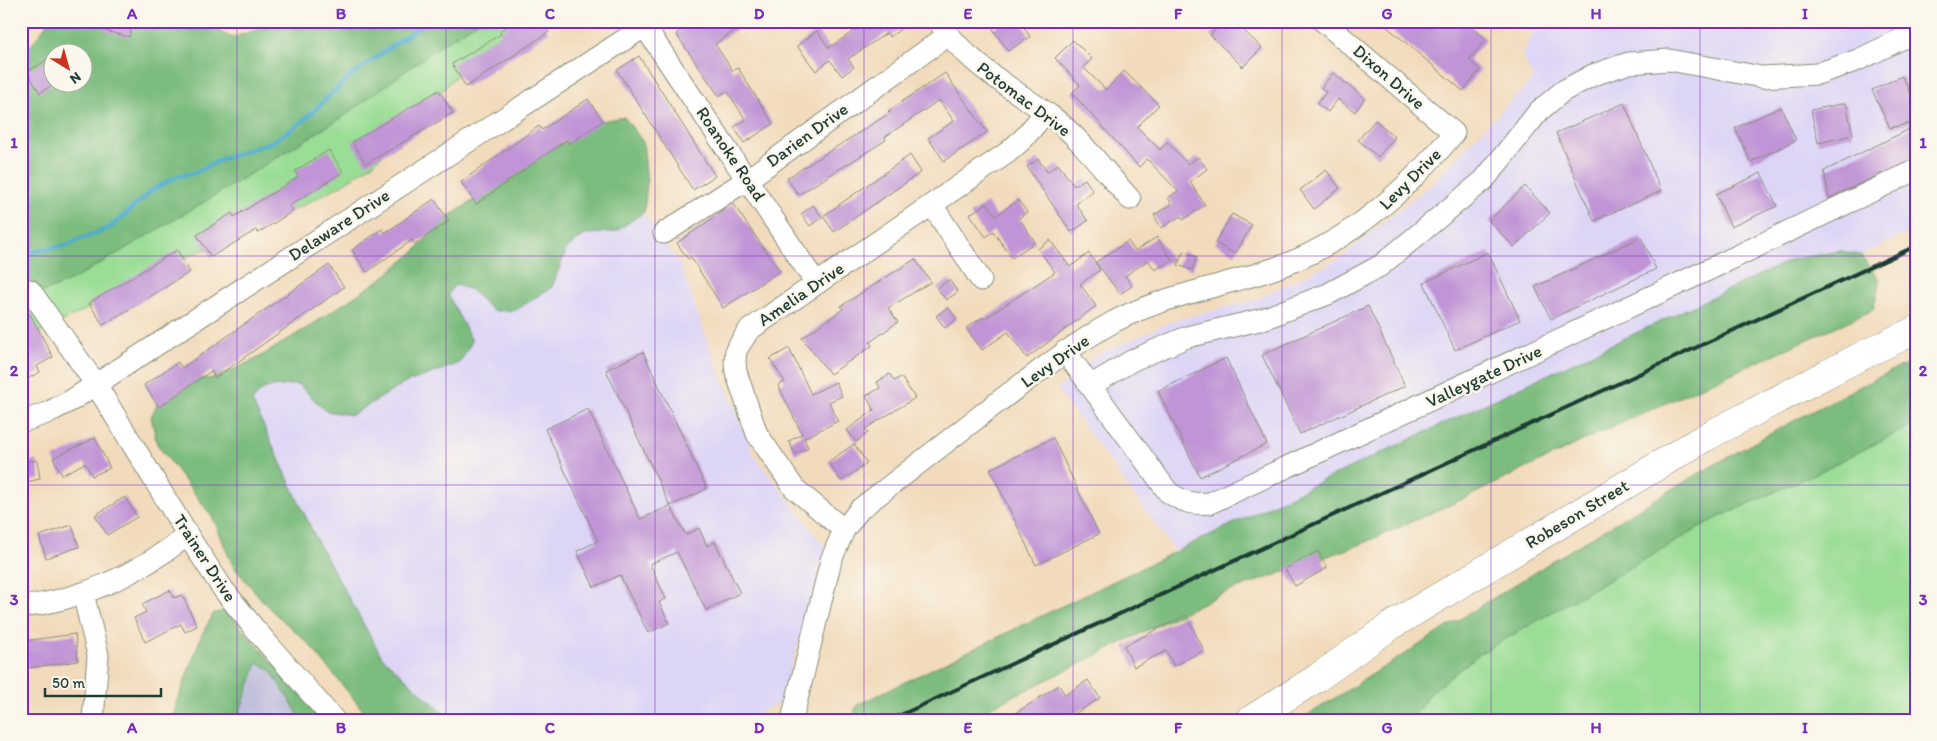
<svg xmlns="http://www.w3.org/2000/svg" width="1937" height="741" font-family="Itim,sans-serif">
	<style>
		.built { fill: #ddd5f6 }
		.industrial { fill: #c2c1dc }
		.green { fill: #9add94; stroke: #5c8d64 }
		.forest { fill: #7bbc7e; stroke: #4d7c59; fill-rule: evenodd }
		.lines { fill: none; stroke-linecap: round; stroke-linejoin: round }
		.stream { stroke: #4eaccd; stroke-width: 4.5 }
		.building { fill: #c094d6 }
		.minor-casing { stroke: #888c78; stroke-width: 23 }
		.major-casing { stroke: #888c78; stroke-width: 29 }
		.minor { stroke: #fff; stroke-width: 21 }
		.major { stroke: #fff; stroke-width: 28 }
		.rail { stroke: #1f3d34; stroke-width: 4 }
		.grid { fill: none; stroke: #7b2cbf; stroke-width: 1; stroke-opacity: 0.55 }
		.labels { text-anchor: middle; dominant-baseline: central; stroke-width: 5; stroke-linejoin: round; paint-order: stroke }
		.street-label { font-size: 18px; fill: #1f3d34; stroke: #fbf7ec }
		.neatline { fill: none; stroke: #7b2cbf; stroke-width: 2 }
		.grid-label { font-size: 16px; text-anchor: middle; font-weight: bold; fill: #7b2cbf }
	</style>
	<rect width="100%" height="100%" fill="#fbf7ec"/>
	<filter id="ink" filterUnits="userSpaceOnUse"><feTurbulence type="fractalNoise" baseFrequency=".02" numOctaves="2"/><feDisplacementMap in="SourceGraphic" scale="10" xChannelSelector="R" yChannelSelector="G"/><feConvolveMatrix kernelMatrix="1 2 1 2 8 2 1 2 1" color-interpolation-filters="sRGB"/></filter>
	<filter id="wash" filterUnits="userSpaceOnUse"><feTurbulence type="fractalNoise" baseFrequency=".0096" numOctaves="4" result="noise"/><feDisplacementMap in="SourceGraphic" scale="20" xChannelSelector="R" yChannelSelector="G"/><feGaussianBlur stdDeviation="1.12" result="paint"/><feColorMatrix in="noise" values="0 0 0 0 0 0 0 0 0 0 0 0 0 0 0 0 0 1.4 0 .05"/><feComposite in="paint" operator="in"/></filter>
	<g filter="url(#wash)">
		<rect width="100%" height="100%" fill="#f2dbbc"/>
		<path class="built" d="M1539,21h377v208l-55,26 -20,-4 -48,8 -618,292 -118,-162 40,-34 76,-34 84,-22 82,-40 90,-73 104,-108 -11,-23z
			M612,169l68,96 37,102 38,90 71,91 -45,154 -37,18h-321l-50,-63 -125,-226 4,-30 13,-13z"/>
		<path class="industrial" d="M227,611l85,109h-115z"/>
		<path class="green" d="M350,21h179l-71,52 -52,58 -32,32 -31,21 -76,40 -86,35 -38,23 -122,59v-166z
			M1916,378v342h-566z"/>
		<path class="forest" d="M49,21h149l34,17 51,-17h196l-38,24 -97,71 -143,88 -129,76 -51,21v-249l6,-1zM52,52h30v30h-30z
			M624,117l19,25 4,40 -3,30 -29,20 -29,2 -19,14 -15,39 -36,23 -23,1 -23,-22 -16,-4 -6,10 24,46 -12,22 -55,20 -53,32 -26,-4 -28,-27 -33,4 -13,13 66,142 64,114 69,63h-80l-63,-77 -38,-34 -37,-43 -20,-48 -56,-74 -6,-27 9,-19 29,-18 26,-2 43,-20 55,-34 68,-45 33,-27 32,-34 150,-96z
			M1841,251l20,4 19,25 -7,30 -276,124 -136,66 -102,45 -140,50 -254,125h-114l6,-15 473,-228 463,-218z
			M1916,359v64l-95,48 -106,48 -236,135 -50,40 -17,26h-112c201,-126 401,-259 616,-361z
			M227,611l96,109h-21l-32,-51 -13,-6 -20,57h-62v-12l27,-74 12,-21z"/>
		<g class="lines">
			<path class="stream" d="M21,258l15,-7 28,-5 47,-19 41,-37 26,-14 16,-3 28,-14 52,-18 29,-20 46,-44 78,-56"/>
		</g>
		<g id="blocks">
			<path class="building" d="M108,21h25l-4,16 -24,-6z
				M516,21h26l7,11 -83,55 -14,-23 49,-30 -1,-3z
				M695,21h54l-34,23 18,27 5,-3 35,56 -29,19 -10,-16 12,-7 -19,-29 -8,5 -43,-62z
				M868,21h43l-21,16 -3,-4 -39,26 6,8 -12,9 -12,-16 -14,11 -19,-25 20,-15 12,17z
				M1005,21h15l10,16 -22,14 -15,-22z
				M1224,21h10l28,27 -19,19 -33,-32z
				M1380,21h85l21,18 -17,21 11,10 -17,21z
				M1073,40l19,19 -9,8 23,23 18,-19 35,34 -22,22 23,23 7,-8 21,22 10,-7 9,12 -17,13 15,23 -22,15 -2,-4 -20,12 -7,-13 18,-11 -4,-6 10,-7 -31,-32 -8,8 -67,-74 8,-8 -25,-27z
				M639,56l76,120 -22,14 -76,-120z
				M52,57v28l-12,8 -13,-21z
				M945,73l42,59 -43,29 -16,-23 26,-17 -15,-21 -54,37 1,3 -88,55 -11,-17 103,-65 -2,-2z
				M1333,73l32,25 -10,14 -17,-13 -10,13 -11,-8 9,-12 -5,-4z
				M1902,76l14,28v18l-26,6 -18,-38z
				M439,90l14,23 -87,51 -14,-22z
				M588,99l15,22 -34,23 -3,-4 -90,64 -15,-22 78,-56 3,4z
				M1624,103l37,88 -67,30 -38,-88z
				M1846,103l7,32 -35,8 -7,-33z
				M1781,107l15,33 -45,22 -16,-34z
				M1375,120l20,17 -17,20 -20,-17z
				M1916,126v32l-87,40 -5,-27z
				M329,150l14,22 -54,34 4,5 -35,22 -2,-3 -45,27 -14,-22 35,-22 2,4 64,-40 -3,-6z
				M910,155l11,17 -87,60 -11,-16z
				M1038,159l9,13 11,-8 16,22 11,-7 8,12 -17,13 12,17 -17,11 -44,-65z
				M1326,170l14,18 -26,21 -14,-19z
				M1761,173l16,33 -46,21 -15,-33z
				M1525,186l25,27 -36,34 -25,-26z
				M434,199l15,22 -34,23 -3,-4 -45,32 -15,-22 30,-21 3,4z
				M1018,200l9,12 -8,6 16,24 -23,16 -19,-27 -7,6 -16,-23 17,-11 9,13z
				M733,204l47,67 -57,37 -32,-51 -3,2 -11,-16z
				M813,205l9,12 -12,9 -9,-12z
				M1232,214l20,11 -17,29 -20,-11z
				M1157,237l15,23 -17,10 -7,-10 -23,16 7,10 -12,8 -24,-32 32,-21 7,10z
				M1641,237l15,32 -105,50 -16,-32z
				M1050,240l20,27 19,-14 11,17 -20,14 16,22 -69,52 -19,-26 -26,18 -16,-22 17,-11 1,2 71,-47 -17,-23z
				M177,250l13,22 -87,53 -14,-22z
				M1183,251l14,6 -5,13 -14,-5z
				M1488,252l32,68 -65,30 -31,-67z
				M915,259l16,23 -43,26 10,14 -28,20 2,4 -42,28 -28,-36 41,-29 -2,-3z
				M329,265l15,22 -129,91 -4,-7 -52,36 -15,-22 34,-23 4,6z
				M949,280l9,12 -12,8 -9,-12z
				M1368,306l37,80 -105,48 -38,-79z
				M948,307l9,12 -12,9 -9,-12z
				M30,314l23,43 -16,9 3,6 -13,7 -6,-11v-49z
				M789,348l22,46 25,-12 6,14 -13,6 9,19 -34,17 4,10 -13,6 -6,-13 13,-7 -24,-49 7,-3 -15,-23z
				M643,352l64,137 -37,17 -64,-136z
				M1226,358l41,86 -67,33 -42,-86z
				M890,374l4,7 7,-4 14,21 -50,31 3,4 -12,9 -9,-12 27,-20 -8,-14 14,-8 -3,-6z
				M588,409l52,110 30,-13 16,29 13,-7 8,18 8,-4 25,51 -34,17 -29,-58 -27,12 16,35 -7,3 10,21 -21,10 -28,-58 -26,12 -17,-36 21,-10 -53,-112z
				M95,438l15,30 -18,8 -7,-13 -23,12 -9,-17z
				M1053,438l46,96 -63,31 -46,-96z
				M854,444l13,19 -26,18 -13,-19z
				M37,460l3,19 -19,4v-21z
				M125,497l12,20 -30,18 -12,-20z
				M72,525l7,22 -33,11 -7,-22z
				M1318,551l9,17 -32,18 -10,-17z
				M170,590l4,8 8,-3 15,31 -12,6 -4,-8 -36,18 -11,-24 12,-6 -4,-8z
				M1186,615l18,35 -30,16 -8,-15 -32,16 -10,-21z
				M75,634l3,27 -50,7 -4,-27z
				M1088,680l12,18 -35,22h-60l54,-35 6,10z"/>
		</g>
	</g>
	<g filter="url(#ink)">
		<use href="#blocks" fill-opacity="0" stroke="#888c78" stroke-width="1"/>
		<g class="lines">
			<defs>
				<path id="minor" d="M938,21c30,43 72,66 113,95 30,22 54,56 79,83
					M645,27l171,256
					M932,205l49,75
					M664,233l84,-54 200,-144
					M30,290l65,93 97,159 31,47 31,39 80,92
					M1065,351l103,141c15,10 24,13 42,11l500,-234 206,-99
					M1090,386l43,-26 54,-23 76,-18 65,-25 52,-28 104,-86 55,-69 24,-20 30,-16 36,-12 40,-3 93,17 55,-3 41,-14 58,-28
					M21,422l26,-9 25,-13 581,-379
					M844,530l-50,-42 -37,-54 -21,-62 -1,-11 1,-11 13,-20 258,-177 16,-14 22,-26
					M83,593l15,62 -5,65
					M21,607c62,-7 118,-34 167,-72
					M792,720l39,-160 13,-30 16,-21c45,-35 89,-69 134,-104 40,-30 78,-60 121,-84 50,-26 105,-34 158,-52 74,-25 132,-77 181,-136l-131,-112"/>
				<path id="major" d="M1250,720l67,-42 75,-53 312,-187 161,-84 51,-24"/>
			</defs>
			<use href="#minor" class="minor-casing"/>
			<use href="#major" class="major-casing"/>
			<use href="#minor" class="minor"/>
			<use href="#major" class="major"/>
			<path class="rail" d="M890,720l1026,-474"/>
		</g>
	</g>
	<path class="grid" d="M237,21v699M446,21v699M655,21v699M864,21v699M1073,21v699M1282,21v699M1491,21v699M1700,21v699M21,256h1895M21,485h1895"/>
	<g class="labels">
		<g class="street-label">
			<text transform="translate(1389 77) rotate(41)">Dixon Drive</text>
			<text transform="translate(1024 99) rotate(37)">Potomac Drive</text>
			<text transform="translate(807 135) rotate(-36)">Darien Drive</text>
			<text transform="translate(731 154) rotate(56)">Roanoke Road</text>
			<text transform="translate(1410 179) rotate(-45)">Levy Drive</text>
			<text transform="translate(339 225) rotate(-33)">Delaware Drive</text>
			<text transform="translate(801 294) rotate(-34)">Amelia Drive</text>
			<text transform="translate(1055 361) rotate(-35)">Levy Drive</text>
			<text transform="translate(1484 376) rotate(-25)">Valleygate Drive</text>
			<text transform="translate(1577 514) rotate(-31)">Robeson Street</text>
			<text transform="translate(205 558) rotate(57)">Trainer Drive</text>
		</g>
	</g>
	<rect width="1937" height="741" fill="none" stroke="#fbf7ec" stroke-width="55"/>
	<g transform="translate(68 68) rotate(143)"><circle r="24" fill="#fbf7ec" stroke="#a3ada2"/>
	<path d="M0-4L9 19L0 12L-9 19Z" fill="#c8321e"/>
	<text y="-8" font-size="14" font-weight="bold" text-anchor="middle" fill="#1f3d34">N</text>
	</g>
	<path d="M45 688v8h116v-8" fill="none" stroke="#1f3d34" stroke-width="2.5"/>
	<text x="52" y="688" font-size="15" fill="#1f3d34" stroke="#fbf7ec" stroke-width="4" paint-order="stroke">50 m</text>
	<rect x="28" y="28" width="1882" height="686" class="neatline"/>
	<g class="grid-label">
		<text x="132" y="19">A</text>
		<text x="341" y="19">B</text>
		<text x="550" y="19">C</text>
		<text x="759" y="19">D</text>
		<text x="968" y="19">E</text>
		<text x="1178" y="19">F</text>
		<text x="1387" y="19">G</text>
		<text x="1596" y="19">H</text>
		<text x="1805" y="19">I</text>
		<text x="14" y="148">1</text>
		<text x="1923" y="148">1</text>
		<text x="14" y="376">2</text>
		<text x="1923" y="376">2</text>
		<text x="14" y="605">3</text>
		<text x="1923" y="605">3</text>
		<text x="132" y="733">A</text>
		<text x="341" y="733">B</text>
		<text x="550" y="733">C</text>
		<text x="759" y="733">D</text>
		<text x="968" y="733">E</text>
		<text x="1178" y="733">F</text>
		<text x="1387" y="733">G</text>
		<text x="1596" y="733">H</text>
		<text x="1805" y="733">I</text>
	</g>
</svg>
